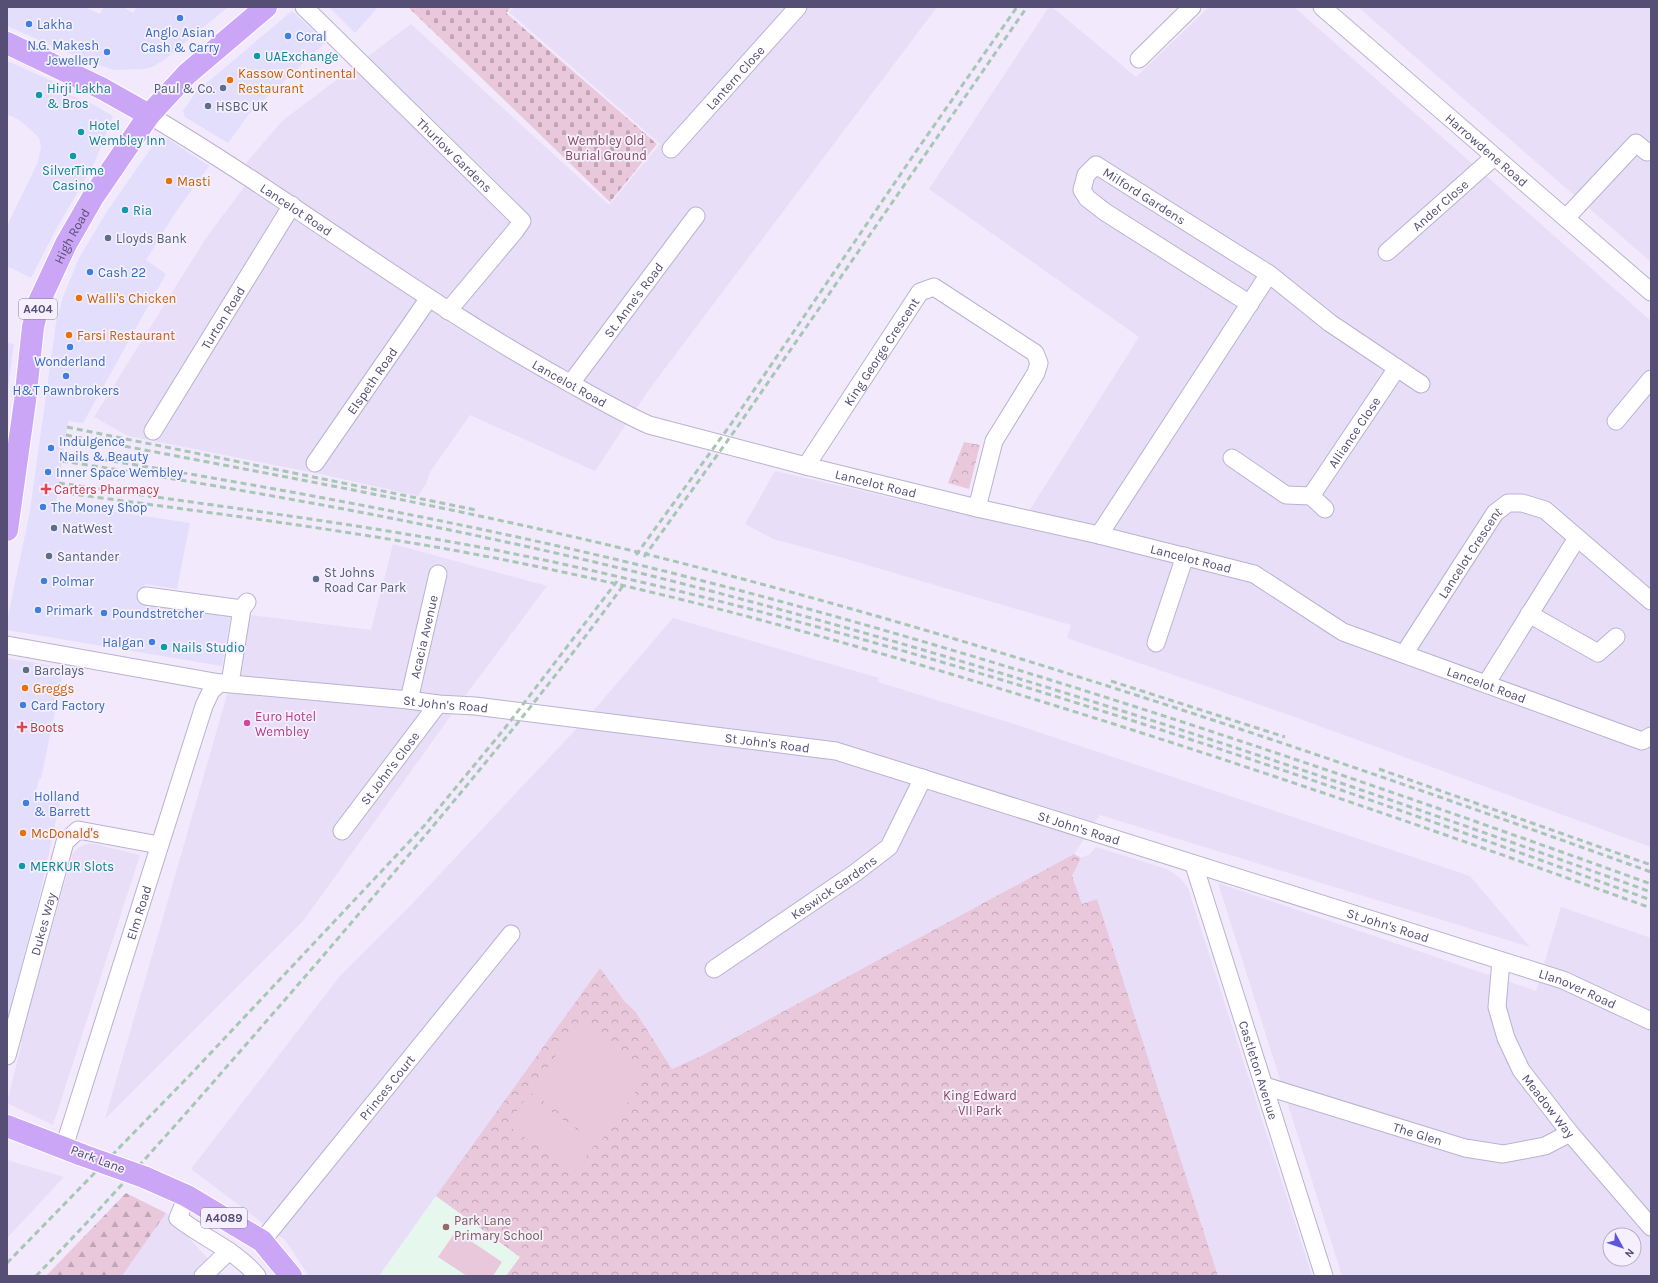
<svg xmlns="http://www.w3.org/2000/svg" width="1658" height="1283" font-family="Karla,sans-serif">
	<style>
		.residential { fill: #e8def8; fill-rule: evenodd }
		.commercial { fill: #e2defb }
		.education { fill: #e6f8ee }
		.forest { fill: url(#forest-firs) }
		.cemetery { fill: url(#cemetery-stones) }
		.park { fill: url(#park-crowns) }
		.pitch { fill: #e9c8db }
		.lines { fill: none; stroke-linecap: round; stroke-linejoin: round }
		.minor-casing { stroke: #bab2cf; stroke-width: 19 }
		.major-casing { stroke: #fff; stroke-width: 24 }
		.minor { stroke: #fff; stroke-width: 17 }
		.major { stroke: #cba6f6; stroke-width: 22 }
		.rail { stroke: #a7c6b3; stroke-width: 3; stroke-dasharray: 6 4; stroke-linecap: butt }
		.major-bridge-casing { stroke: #fff; stroke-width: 24; stroke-linecap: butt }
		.major-bridge { stroke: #cba6f6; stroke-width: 22 }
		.shop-dot { fill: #3f7fe0; stroke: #f6f0fe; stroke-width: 1.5 }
		.culture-dot { fill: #0f9aa8; stroke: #f6f0fe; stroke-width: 1.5 }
		.food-dot { fill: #e8710a; stroke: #f6f0fe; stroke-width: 1.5 }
		.service-dot { fill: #5c6f8a; stroke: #f6f0fe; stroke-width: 1.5 }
		.health-dot { fill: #e0444e; stroke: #f6f0fe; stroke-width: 1.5 }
		.hotel-dot { fill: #d1479c; stroke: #f6f0fe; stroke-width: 1.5 }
		.education-dot { fill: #8d6e63; stroke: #f6f0fe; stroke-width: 1.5 }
		.labels { text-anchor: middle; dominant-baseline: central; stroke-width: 3.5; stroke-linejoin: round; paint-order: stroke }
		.shield { fill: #f6f0fe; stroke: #857f9e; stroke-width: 1 }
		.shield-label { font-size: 12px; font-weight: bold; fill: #554e75 }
		.shop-label { font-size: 13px; fill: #366cbe; stroke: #f6f0fe; text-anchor: start }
		.culture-label { font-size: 13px; fill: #0d838f; stroke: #f6f0fe; text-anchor: start }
		.food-label { font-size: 13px; fill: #c56008; stroke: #f6f0fe; text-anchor: start }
		.street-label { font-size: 13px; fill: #554e75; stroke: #f6f0fe }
		.service-label { font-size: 13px; fill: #4e5e75; stroke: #f6f0fe; text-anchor: start }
		.park-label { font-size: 13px; fill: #864c67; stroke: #f6f0fe }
		.health-label { font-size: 13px; fill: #be3a42; stroke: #f6f0fe; text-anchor: start }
		.hotel-label { font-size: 13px; fill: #b23c85; stroke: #f6f0fe; text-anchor: start }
		.education-label { font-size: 13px; fill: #785e54; stroke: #f6f0fe; text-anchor: start }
	</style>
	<defs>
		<pattern id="forest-firs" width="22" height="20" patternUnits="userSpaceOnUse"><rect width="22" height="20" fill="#e9c8db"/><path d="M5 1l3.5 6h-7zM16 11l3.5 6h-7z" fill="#c0a5b6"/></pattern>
		<pattern id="cemetery-stones" width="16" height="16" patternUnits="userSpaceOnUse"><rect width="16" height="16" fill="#e9c8db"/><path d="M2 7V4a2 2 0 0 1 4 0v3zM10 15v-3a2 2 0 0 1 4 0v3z" fill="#c0a5b6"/></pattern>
		<pattern id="park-crowns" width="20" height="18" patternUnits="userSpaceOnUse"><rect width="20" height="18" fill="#e9c8db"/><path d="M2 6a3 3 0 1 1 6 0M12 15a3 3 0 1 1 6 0" fill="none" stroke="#c0a5b6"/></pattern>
	</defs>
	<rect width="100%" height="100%" fill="#f2e9fc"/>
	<path class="residential" d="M514,7h423l-289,384 -53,80 -125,-56 -40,57 -4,12 -8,12 -93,-21 -197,-39 -34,-19 112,-179 42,-56 -6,-14 40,-47 129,-97 198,181 51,-61 -151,-132z
		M1049,7h3l84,70 73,-70h85l357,314v526l-362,-132 -222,-77 4,-13 -224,-66 -74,-20 -28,-15 30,-53 244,56 120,-190 -210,-148z
		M1358,7h293v255z
		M393,544l154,42 -82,110 -162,225 -198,198 145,-504 121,15z
		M673,618l206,60 -1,4 133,41 459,153 60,71 -430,-132 -26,39 -373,202 -29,13 -37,-58 -10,-9 -25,-33 -221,307h-70l-24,-36 -94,-71 149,-193 70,-70 184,-196z
		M90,843l50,12 -87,270 -46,-22 15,-61 -2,-1 53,-188 6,-6z
		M1096,847l71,22 13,9 8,10 124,388h-94l-121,-376 -15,4 -10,-28 9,-18 9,-4z
		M1218,883l318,108 25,-84 90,31v338h-309zM1610,1235h24v24h-24z
		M7,1160l57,17 -57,61z
		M166,1213l58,63h-102z"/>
	<path class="commercial" d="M7,7h77l16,7 4,-7h19l10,6 4,-6h91l-64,53 -12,7 -7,2 -31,1 -34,-12 -73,-32z
		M329,7h49l-23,26z
		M292,11l34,31 -77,72 -21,29 -43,-26 -2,-6 13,-19z
		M7,61l52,23 13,8 -2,3 14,6 1,-1 28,16 -18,46 -41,71 -23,45 -24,-12v-40l31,-64 3,-15 -2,-9 -10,-10 -10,-8 -12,-6z
		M168,139l41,27 -34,47 -29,47 20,14 -83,149 -15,-2 -12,82 134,20 -13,66 -32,-5 -2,18 88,12 -9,52 -215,-36v-9l23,-110 26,-188 7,-26 15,-37 28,-47 50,-72z
		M7,343l7,1 -7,52z
		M7,658l57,10 -23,111 -2,-1 -4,19 25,5 -21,96 -32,123z"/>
	<path class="education" d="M436,1196l84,61 -14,19h-127z"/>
	<path class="forest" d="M126,1193l40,20 -44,63h-76z"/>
	<path class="cemetery" d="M408,7h103l-5,6 151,131 -47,58z"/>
	<path class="park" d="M964,442l16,3 -11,44 -21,-6z
		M1074,854l7,4 -9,18 10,28 15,-5 121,377h-712l14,-19 -84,-61 164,-228 25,34 10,9 37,58 29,-13z"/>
	<path class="pitch" d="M579,1023l70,49 -48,69 -71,-49z
		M528,1095l68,48 -21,29 -68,-47z
		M456,1231l46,31 -9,14h-26l-29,-19z"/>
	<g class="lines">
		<defs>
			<g id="minor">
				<path id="s1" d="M304,7l218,214 -7,10 -67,80"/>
				<path id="s2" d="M1322,7l329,285"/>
				<path d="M1139,59l53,-52"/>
				<path id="s3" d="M149,115c142,84 272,186 417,266 27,15 54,31 83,44l157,41 171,42 122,27 155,39 89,58 299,109 9,-5"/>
				<path id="s4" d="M671,149l127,-142"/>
				<path d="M1566,218l70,-75 11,9"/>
				<path id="s5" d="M1387,252l107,-95"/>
				<path id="s6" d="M1250,304l-145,-92 -18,-14 -5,-8 4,-15 10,-10 173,109 61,49 91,61"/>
				<path id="s7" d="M571,383l125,-167"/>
				<path d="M1616,421l35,-42"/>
				<path id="s8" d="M153,431l139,-226"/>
				<path d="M1232,458l54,37 25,1 14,13"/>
				<path id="s9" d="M315,463l114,-165"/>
				<path id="s10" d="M806,466l114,-174 14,-5 101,66 4,10 -3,10 -42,68 -17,67"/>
				<path id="s11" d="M1311,496l86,-128"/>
				<path d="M1099,535l170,-261"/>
				<path d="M146,596l96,13"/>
				<path d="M1529,614l69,39 18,-16"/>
				<path d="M1156,643l29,-87"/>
				<path id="s12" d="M7,645l213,38 189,17 29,4 37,2 361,45 727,229 88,41"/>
				<path id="s13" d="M1404,654l91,-141 13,-10h14l23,7 106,91"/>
				<path d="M230,683l12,-74 5,-7"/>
				<path d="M1486,684l91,-146"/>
				<path id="s14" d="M409,700l29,-126"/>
				<path id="s15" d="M342,831l96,-127"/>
				<path id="s16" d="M1194,865l130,411"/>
				<path id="s17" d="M1501,961l-4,46 9,31 15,32 49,63 81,94"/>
				<path id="s18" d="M714,969l141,-96 34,-26 34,-69"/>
				<path id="s19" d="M7,1056l58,-214 13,-12 81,15"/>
				<path id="s20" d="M1265,1086l200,62 38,6 42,-8 25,-13"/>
				<path id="s21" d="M64,1147l140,-441 7,-15 9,-8"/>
				<path d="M187,1196l-9,22c25,20 58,32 79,58"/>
				<path id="s22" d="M262,1241l249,-307"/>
				<path d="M203,1276l26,-25"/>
			</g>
			<g id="major">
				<path d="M7,43l96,46 46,26"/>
				<path id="s23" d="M7,530l18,-129 8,-74 6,-25 27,-58 27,-47 56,-82 38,-41 79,-67"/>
				<path d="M7,1126l75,29"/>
				<path d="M144,1177l43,19 75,45 29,35"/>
			</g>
		</defs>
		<use href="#minor" class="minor-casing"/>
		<use href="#major" class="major-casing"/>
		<use href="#minor" class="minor"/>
		<use href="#major" class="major"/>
		<path class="rail" d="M67,427l409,83
			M66,435c208,40 418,77 623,130 327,84 645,193 962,307
			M63,453c205,33 408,70 609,120 333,84 657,195 979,311
			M62,461c200,31 398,67 594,116 338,85 667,197 995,315
			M59,483c167,25 334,44 499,80 373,82 735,207 1093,337
			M58,492c167,23 335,43 500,79 146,31 290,72 433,115 222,67 441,143 660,222
			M636,555l95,-131 186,-274 100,-143
			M644,557l94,-131 289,-419
			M1111,681l174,56
			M1379,769l272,96
			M7,1263l183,-188 234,-249 81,-98 113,-148
			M36,1276c100,-103 193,-212 287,-320 104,-122 208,-244 302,-373"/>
		<defs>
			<path id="major-bridge" d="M82,1155l62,22"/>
		</defs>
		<use href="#major-bridge" class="major-bridge-casing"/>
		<use href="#major-bridge" class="major-bridge"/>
	</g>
	<g class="shop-dot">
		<circle cx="180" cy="18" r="4"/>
		<circle cx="29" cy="24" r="4"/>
		<circle cx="288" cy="36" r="4"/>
		<circle cx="107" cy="52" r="4"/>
		<circle cx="90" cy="272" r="4"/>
		<circle cx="70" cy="347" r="4"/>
		<circle cx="66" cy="376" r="4"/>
		<circle cx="51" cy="448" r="4"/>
		<circle cx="48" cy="472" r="4"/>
		<circle cx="43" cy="507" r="4"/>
		<circle cx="44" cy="581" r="4"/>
		<circle cx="38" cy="610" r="4"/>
		<circle cx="104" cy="613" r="4"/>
		<circle cx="152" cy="642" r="4"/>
		<circle cx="23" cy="705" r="4"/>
		<circle cx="26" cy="803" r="4"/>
	</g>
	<g class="culture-dot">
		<circle cx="257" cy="56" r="4"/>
		<circle cx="39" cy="95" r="4"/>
		<circle cx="81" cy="132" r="4"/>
		<circle cx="73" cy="156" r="4"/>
		<circle cx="125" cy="210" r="4"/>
		<circle cx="164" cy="647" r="4"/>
		<circle cx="22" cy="866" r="4"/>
	</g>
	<g class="food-dot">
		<circle cx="230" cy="80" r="4"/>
		<circle cx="169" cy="181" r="4"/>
		<circle cx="79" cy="298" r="4"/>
		<circle cx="69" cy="335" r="4"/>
		<circle cx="25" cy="688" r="4"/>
		<circle cx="23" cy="833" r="4"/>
	</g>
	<g class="service-dot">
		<circle cx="223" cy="88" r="4"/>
		<circle cx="208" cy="106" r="4"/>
		<circle cx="108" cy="238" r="4"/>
		<circle cx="54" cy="528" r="4"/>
		<circle cx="49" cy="556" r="4"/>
		<circle cx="316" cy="579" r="4"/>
		<circle cx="26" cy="670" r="4"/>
	</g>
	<g class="health-dot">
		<path d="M44 483h4v4h4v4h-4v4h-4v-4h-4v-4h4z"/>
		<path d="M20 721h4v4h4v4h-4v4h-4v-4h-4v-4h4z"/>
	</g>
	<circle class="hotel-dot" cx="247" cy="723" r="4"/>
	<circle class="education-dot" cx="446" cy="1227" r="4"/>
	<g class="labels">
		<g class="shield">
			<rect x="19" y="299" width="38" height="20" rx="3"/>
			<rect x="201" y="1208" width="46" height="20" rx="3"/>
		</g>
		<g class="shield-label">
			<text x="38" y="309">A404</text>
			<text x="224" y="1218">A4089</text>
		</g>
		<g class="shop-label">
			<text x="37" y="24">Lakha</text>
			<text x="180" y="32" text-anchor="middle">Anglo Asian<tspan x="180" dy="15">Cash &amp; Carry</tspan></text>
			<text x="296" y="36">Coral</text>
			<text x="99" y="45" text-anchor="end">N.G. Makesh<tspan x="99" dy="15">Jewellery</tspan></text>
			<text x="98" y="272">Cash 22</text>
			<text x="70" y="361" text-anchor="middle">Wonderland</text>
			<text x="66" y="390" text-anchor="middle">H&amp;T Pawnbrokers</text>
			<text x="59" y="441">Indulgence<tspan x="59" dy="15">Nails &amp; Beauty</tspan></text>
			<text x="56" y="472">Inner Space Wembley</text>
			<text x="51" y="507">The Money Shop</text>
			<text x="52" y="581">Polmar</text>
			<text x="46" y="610">Primark</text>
			<text x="112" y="613">Poundstretcher</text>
			<text x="144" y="642" text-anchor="end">Halgan</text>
			<text x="31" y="705">Card Factory</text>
			<text x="34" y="796">Holland<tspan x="34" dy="15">&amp; Barrett</tspan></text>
		</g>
		<g class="culture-label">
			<text x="265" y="56">UAExchange</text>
			<text x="47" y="88">Hirji Lakha<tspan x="47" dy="15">&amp; Bros</tspan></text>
			<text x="89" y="125">Hotel<tspan x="89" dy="15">Wembley Inn</tspan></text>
			<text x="73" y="170" text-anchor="middle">SilverTime<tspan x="73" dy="15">Casino</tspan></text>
			<text x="133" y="210">Ria</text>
			<text x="172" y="647">Nails Studio</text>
			<text x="30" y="866">MERKUR Slots</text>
		</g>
		<g class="food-label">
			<text x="238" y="73">Kassow Continental<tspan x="238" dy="15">Restaurant</tspan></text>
			<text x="177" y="181">Masti</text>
			<text x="87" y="298">Walli's Chicken</text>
			<text x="77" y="335">Farsi Restaurant</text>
			<text x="33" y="688">Greggs</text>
			<text x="31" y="833">McDonald's</text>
		</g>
		<g class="street-label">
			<text stroke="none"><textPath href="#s4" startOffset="96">Lantern Close</textPath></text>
			<text stroke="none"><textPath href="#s2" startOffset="218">Harrowdene Road</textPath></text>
			<text stroke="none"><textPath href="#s1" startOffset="211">Thurlow Gardens</textPath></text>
			<text stroke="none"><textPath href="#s6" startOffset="291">Milford Gardens</textPath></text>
			<text stroke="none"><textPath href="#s5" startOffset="71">Ander Close</textPath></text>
			<text stroke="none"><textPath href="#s3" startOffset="175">Lancelot Road</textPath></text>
			<text stroke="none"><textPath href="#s23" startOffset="304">High Road</textPath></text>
			<text stroke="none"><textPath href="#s7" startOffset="104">St. Anne's Road</textPath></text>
			<text stroke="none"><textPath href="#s8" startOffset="133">Turton Road</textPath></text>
			<text stroke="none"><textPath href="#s10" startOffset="137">King George Crescent</textPath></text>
			<text stroke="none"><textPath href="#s9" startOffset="100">Elspeth Road</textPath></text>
			<text stroke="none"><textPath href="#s3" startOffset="499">Lancelot Road</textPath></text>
			<text stroke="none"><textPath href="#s11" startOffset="77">Alliance Close</textPath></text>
			<text stroke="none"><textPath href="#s3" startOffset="823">Lancelot Road</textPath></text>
			<text stroke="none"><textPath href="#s13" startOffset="121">Lancelot Crescent</textPath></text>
			<text stroke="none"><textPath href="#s3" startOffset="1147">Lancelot Road</textPath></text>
			<text stroke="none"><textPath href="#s14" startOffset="65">Acacia Avenue</textPath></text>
			<text stroke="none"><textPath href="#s3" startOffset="1471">Lancelot Road</textPath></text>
			<text stroke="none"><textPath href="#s12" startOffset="443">St John's Road</textPath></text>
			<text stroke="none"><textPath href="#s12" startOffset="767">St John's Road</textPath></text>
			<text stroke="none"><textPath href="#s15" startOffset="79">St John's Close</textPath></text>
			<text stroke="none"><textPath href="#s12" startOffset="1091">St John's Road</textPath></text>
			<text stroke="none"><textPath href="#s18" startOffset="145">Keswick Gardens</textPath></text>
			<text stroke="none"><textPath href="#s21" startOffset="246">Elm Road</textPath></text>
			<text stroke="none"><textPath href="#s19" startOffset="137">Dukes Way</textPath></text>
			<text stroke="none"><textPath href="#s12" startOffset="1415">St John's Road</textPath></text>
			<text stroke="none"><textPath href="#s12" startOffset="1615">Llanover Road</textPath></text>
			<text stroke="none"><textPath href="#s16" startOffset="215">Castleton Avenue</textPath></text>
			<text stroke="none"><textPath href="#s22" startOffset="198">Princes Court</textPath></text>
			<text stroke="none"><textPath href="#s17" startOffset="159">Meadow Way</textPath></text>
			<text stroke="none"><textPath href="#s20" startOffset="160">The Glen</textPath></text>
			<text transform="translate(98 1159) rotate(21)">Park Lane</text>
		</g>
		<g class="service-label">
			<text x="215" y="88" text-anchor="end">Paul &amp; Co.</text>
			<text x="216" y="106">HSBC UK</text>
			<text x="116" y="238">Lloyds Bank</text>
			<text x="62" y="528">NatWest</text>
			<text x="57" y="556">Santander</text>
			<text x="324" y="572">St Johns<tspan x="324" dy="15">Road Car Park</tspan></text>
			<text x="34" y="670">Barclays</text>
		</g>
		<g class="park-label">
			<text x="606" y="140">Wembley Old<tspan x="606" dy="15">Burial Ground</tspan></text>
			<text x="980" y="1095">King Edward<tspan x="980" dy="15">VII Park</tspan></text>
		</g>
		<g class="health-label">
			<text x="54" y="489">Carters Pharmacy</text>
			<text x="30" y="727">Boots</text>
		</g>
		<g class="hotel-label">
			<text x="255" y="716">Euro Hotel<tspan x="255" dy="15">Wembley</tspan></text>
		</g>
		<g class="education-label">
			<text x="454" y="1220">Park Lane<tspan x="454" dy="15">Primary School</tspan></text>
		</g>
	</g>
	<rect width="1658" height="1283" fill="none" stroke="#554e75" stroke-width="16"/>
	<g transform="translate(1622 1247) rotate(130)"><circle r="19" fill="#f6f0fe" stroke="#b6afc7"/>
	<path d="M0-3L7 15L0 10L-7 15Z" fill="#5e55df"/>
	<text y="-6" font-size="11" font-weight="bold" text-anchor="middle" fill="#554e75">N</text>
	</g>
</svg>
